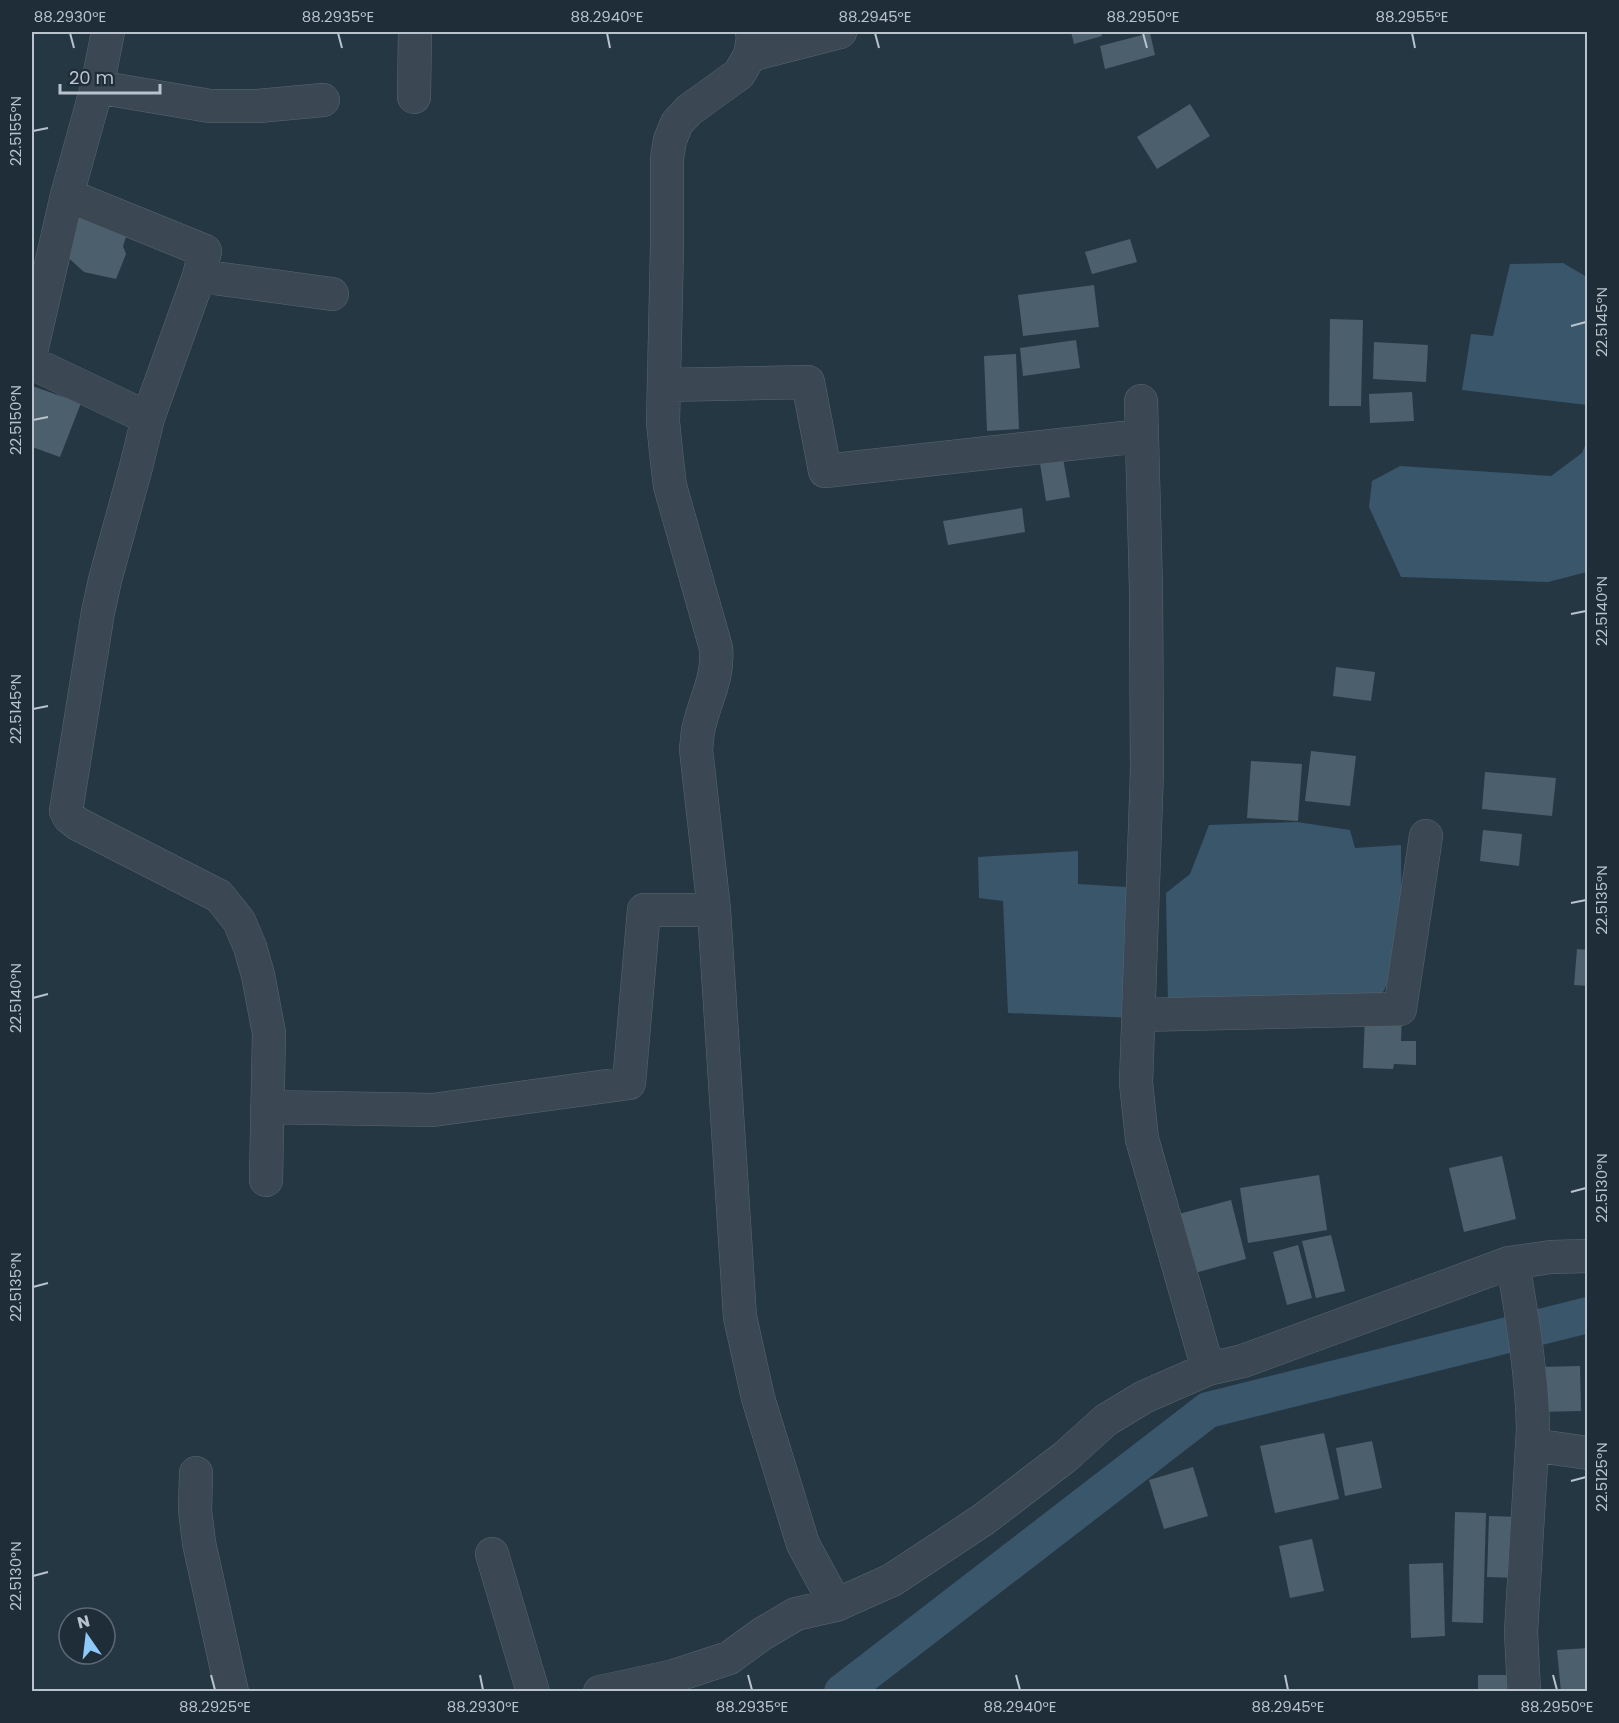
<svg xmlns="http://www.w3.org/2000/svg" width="1619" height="1723" font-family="Poppins,sans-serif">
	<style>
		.water { fill: #39566b }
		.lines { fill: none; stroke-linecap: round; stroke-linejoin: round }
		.canal { stroke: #39566b; stroke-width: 36 }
		.building { fill: #4c5f6c }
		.street-casing { stroke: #596670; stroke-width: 34 }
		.street { stroke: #3b4853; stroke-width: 33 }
		.ticks { fill: none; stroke: #b8c3cd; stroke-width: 2 }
		.neatline { fill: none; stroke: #b8c3cd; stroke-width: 2 }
		.ticks-label { font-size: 15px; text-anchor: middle; fill: #b8c3cd }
	</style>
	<rect width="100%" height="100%" fill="#263744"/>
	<path class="water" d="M1563,263l24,14v128l-125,-15 9,-56 22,2 17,-72z
		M1587,441v131l-39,10 -147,-5 -32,-70 3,-26 28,-15 151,10 31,-23z
		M1297,822l53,8 5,18 46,-3 1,109 -30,60 -204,-8 -2,-113 24,-19 19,-49z
		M1078,851v33l65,4 -6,130 -129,-5 -5,-112 -24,-3 -1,-41z"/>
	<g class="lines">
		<path class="canal" d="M842,1692l366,-282 380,-95"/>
	</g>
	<path class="building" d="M1071,32h30l1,4 -28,8z
		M1150,33l5,22 -50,14 -5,-23z
		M1190,104l20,32 -53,33 -20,-32z
		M72,208l57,20 -6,18 3,8 -10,25 -32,-7 -22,-20z
		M1130,239l7,23 -45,12 -7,-22z
		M1094,285l5,42 -76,9 -5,-41z
		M1330,319l33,1 -2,86h-32z
		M1076,340l4,28 -57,8 -3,-28z
		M1374,342l54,3 -2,37 -53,-3z
		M1016,354l3,75 -32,2 -3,-75z
		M32,386l49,17 -21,54 -28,-10z
		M1412,392l2,29 -44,2 -1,-29z
		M1062,453l8,44 -24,4 -7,-44z
		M1022,508l3,24 -77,13 -5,-24z
		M1336,667l39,5 -4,29 -38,-5z
		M1311,751l45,5 -6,50 -45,-5z
		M1251,761l51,3 -4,57 -51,-3z
		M1485,772l71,6 -4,38 -70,-7z
		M1483,830l39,4 -3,32 -39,-5z
		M1577,949l11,1v36l-14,-1z
		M1365,1015h37l-1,26h15v24l-22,-1 -1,5 -30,-1z
		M1502,1156l14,63 -52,13 -15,-64z
		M1319,1175l8,55 -79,13 -8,-55z
		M1231,1200l15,59 -55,15 -16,-59z
		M1331,1235l14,56 -29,7 -14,-57z
		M1298,1245l14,53 -25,7 -14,-53z
		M1580,1366l1,45 -43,1 -1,-45z
		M1324,1433l15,66 -64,14 -15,-67z
		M1372,1441l10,47 -37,8 -9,-48z
		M1193,1467l15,49 -44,13 -15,-49z
		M1455,1512l31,1 -3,110 -31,-1z
		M1489,1516l31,1 -1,61 -32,-1z
		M1312,1539l12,52 -34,7 -11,-52z
		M1443,1563l2,73 -34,2 -2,-74z
		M1588,1648v44h-27l-4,-42z
		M1478,1675h34v17h-34z"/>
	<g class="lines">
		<defs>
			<path id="street" d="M752,32l1,6 -3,17 -11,19 -50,36 -12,13 -7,17 -3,18v89l-4,175 4,39 3,25 46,162c3,31 -12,53 -18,83 -1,6 -1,12 -2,18l18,161 26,407 18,81 45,146 33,61
				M750,55l90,-23
				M97,87l113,19h48l65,-6
				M414,97l1,-65
				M67,195l138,56 -6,25 -51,142 -12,49 -31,113 -7,32 -32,199 3,6 9,7 141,72 20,25 11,26 8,28 11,58 -3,147
				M199,276l133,18
				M32,348l35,-153 30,-108 11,-55
				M32,363l116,55
				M664,385l144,-3 17,89 316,-35
				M1141,401l5,187 1,182 -11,313 6,56 66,230
				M1138,1015l262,-6 26,-173
				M267,1107l166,3 196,-27 15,-173h70
				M1513,1263c9,55 19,110 20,166l-12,203 3,60
				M1532,1445l56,8
				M196,1473l-1,37 4,33 33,149
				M492,1554l41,138
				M600,1692l74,-16 55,-18 33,-24 34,-20 40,-9 56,-25 92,-61 81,-62 41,-37 38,-23 64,-28 35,-8 266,-98 42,-6 37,-1"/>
		</defs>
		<use href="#street" class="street-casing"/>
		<use href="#street" class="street"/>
	</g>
	<path class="ticks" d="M70,33l4,15M338,33l4,15M607,33l3,15M875,33l4,15M1143,33l4,15M1412,33l3,15M33,131l15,-3M1571,326l15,-4M33,420l15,-3M1571,614l15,-3M33,709l15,-3M1571,903l15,-3M33,998l15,-4M1571,1192l15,-4M33,1287l15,-4M1571,1481l15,-4M33,1576l15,-4M211,1675l4,15M480,1675l3,15M748,1675l4,15M1016,1675l4,15M1285,1675l3,15M1553,1675l4,15"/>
	<rect width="1619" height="1723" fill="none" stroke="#1f2d39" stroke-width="66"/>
	<g transform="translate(87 1636) rotate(346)"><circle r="28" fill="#1f2d39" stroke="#5c6974" stroke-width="1.5"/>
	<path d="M0-4.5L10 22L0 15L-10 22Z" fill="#8ec9fb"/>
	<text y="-9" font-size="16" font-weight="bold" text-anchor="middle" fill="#b8c3cd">N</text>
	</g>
	<path d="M60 84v9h100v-9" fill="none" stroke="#b8c3cd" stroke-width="3"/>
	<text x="69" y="84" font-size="18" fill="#b8c3cd" stroke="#1f2d39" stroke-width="4.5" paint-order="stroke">20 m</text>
	<rect x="33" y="33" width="1553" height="1657" class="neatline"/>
	<g class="ticks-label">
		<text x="70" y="22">88.2930°E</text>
		<text x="338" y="22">88.2935°E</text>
		<text x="607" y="22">88.2940°E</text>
		<text x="875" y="22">88.2945°E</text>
		<text x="1143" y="22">88.2950°E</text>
		<text x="1412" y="22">88.2955°E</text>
		<text transform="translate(16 131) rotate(-90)" y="5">22.5155°N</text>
		<text transform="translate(1602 322) rotate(-90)" y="5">22.5145°N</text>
		<text transform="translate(16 420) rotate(-90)" y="5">22.5150°N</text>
		<text transform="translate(1602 611) rotate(-90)" y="5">22.5140°N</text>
		<text transform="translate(16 709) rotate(-90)" y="5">22.5145°N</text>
		<text transform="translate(1602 900) rotate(-90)" y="5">22.5135°N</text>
		<text transform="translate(16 998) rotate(-90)" y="5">22.5140°N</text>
		<text transform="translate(1602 1188) rotate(-90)" y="5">22.5130°N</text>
		<text transform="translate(16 1287) rotate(-90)" y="5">22.5135°N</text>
		<text transform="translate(1602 1477) rotate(-90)" y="5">22.5125°N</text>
		<text transform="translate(16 1576) rotate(-90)" y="5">22.5130°N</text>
		<text x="215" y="1712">88.2925°E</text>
		<text x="483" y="1712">88.2930°E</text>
		<text x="752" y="1712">88.2935°E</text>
		<text x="1020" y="1712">88.2940°E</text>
		<text x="1288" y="1712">88.2945°E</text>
		<text x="1557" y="1712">88.2950°E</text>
	</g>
</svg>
